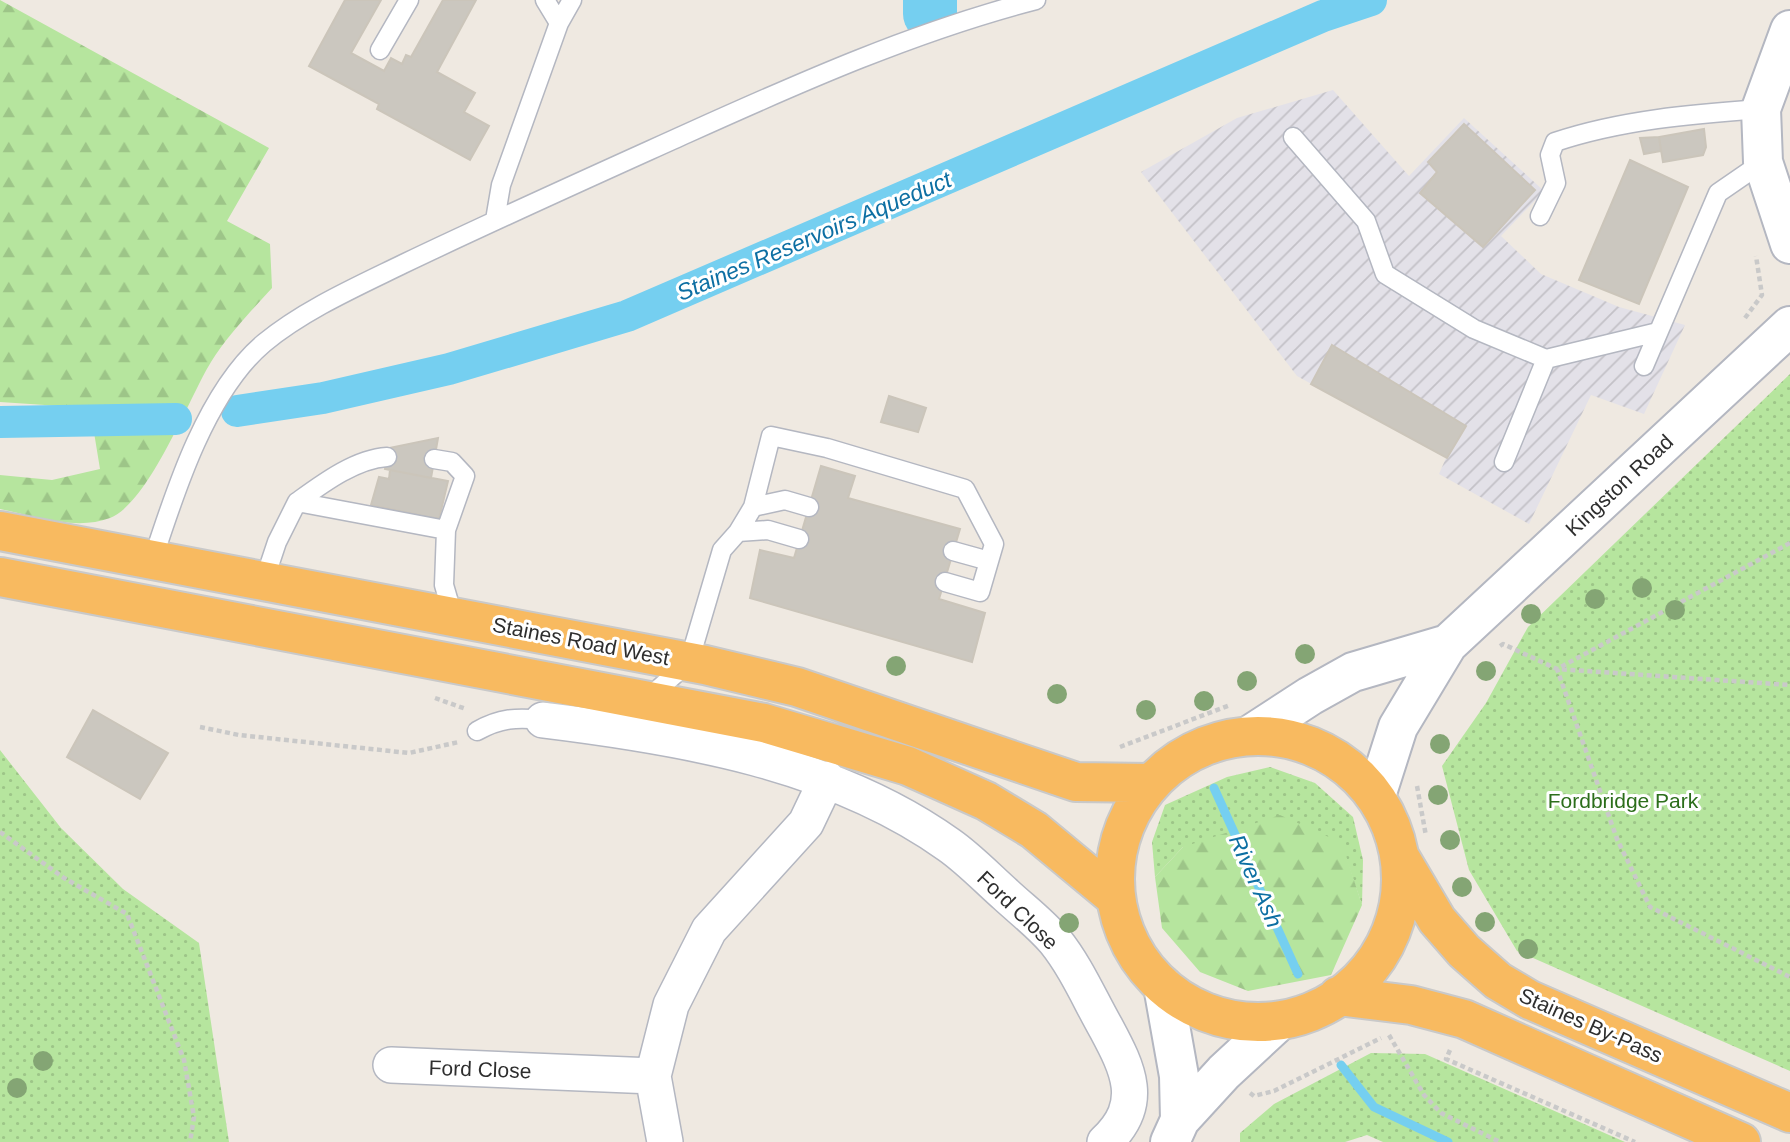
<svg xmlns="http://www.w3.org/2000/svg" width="1790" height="1142" font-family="Arial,sans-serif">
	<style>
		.industrial { fill: url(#industrial-furrows) }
		.grass { fill: url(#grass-dots) }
		.forest { fill: url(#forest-firs) }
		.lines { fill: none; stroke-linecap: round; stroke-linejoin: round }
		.stream { stroke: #75cff0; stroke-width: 9 }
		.canal { stroke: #75cff0; stroke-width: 32 }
		.river { stroke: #75cff0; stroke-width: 54 }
		.building { fill: #cbc7bf; stroke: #cbc5ba; stroke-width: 2 }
		.service-casing { stroke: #b4b7c1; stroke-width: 21 }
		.minor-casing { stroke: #b4b7c1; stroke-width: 38 }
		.secondary-casing { stroke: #b4b7c1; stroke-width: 42 }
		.trunk-casing { stroke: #c9c9c9; stroke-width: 42 }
		.path { stroke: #c9c9c9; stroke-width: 4.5; stroke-dasharray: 5 3.5; stroke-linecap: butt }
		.service { stroke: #fff; stroke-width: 18 }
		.minor { stroke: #fff; stroke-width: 35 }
		.secondary { stroke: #fff; stroke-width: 38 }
		.trunk { stroke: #f8ba60; stroke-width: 38 }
		.tree { fill: #84a574 }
		.labels { text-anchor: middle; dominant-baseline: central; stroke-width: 6; stroke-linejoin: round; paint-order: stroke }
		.street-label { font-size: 21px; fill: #2e2e2e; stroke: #fff }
		.park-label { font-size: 21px; fill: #2c6e1b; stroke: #fff }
		.water-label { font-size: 23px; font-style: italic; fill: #0d6fa3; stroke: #fff }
	</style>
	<defs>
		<pattern id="industrial-furrows" width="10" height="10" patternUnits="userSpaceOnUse" patternTransform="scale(1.75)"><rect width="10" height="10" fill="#e3e1e8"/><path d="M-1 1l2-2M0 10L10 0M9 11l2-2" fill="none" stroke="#c3c1c7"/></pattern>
		<pattern id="grass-dots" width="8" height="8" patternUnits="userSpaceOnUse" patternTransform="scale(1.75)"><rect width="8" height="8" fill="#b6e59e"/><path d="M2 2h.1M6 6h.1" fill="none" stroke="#9dc588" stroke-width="1.8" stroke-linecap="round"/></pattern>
		<pattern id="forest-firs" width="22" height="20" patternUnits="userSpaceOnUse" patternTransform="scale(1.75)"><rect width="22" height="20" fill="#b6e59e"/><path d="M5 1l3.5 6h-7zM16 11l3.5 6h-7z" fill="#9dc588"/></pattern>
	</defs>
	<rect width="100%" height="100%" fill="#efe9e1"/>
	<path class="industrial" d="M1333,90l76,86 55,-58 80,73 -43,45 40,38 78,33 66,18 -41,89 -53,-19 -62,129 -90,-50 7,-16 -149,-82 -156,-204 96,-54z"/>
	<path class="grass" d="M1790,374v697l-273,-120 -48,-81 -27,-104 44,-63 42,-76z
		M0,750l61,78 62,61 76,54 30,199h-229z
		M1270,767l45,16 38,34 10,43 -1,45 -21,-62 -158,4 -28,30 -3,-35 13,-37 62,-28z
		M1371,1053l54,1 200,88h-242l-16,-7 -22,7h-105v-9l34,-29z"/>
	<path class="forest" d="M0,0l269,148 -42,73 43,23 2,44c-21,23 -45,48 -61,74 -22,36 -62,141 -101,156 -34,13 -76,-2 -110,-9v-34l52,5 48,-11 -10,-61 -90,-6z
		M1280,815l62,28 20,62 -31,70 -83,16 -48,-19 -38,-44 -7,-51 28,-30z"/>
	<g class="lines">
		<path class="stream" d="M1214,788l84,186
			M1341,1065l33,42 74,35"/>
		<path class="canal" d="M237,411l86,-13 126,-29 178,-53 696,-300 48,-16
			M0,422l176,-3"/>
		<path class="river" d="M930,0v14"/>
	</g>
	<path class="building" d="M345,0h36l-30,53 33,18 7,-13 11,6 4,-9 5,2 32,-57h33l-39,72 38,21 -11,19 25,14 -19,34 -93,-51 2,-5 -70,-38z
		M1464,124l71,66 -52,57 -63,-54 17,-21 -9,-10z
		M1704,129l2,18 -3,8 -40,7 -4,-25z
		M1659,137l2,14 -17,3 -4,-16z
		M1630,160l58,27 -49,117 -60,-24z
		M1332,345l134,81 -19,32 -136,-74z
		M889,396l37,12 -8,24 -37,-10z
		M438,438l-7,40 -46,-9 4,-21z
		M821,466l34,10 -7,22 112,31 -21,70 46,14 -13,49 -222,-64 10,-48 34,8z
		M390,470l58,11 -9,38 -68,-14 8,-28 10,2z
		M93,710l75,43 -28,46 -73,-42z"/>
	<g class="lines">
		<defs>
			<path id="service" d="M559,23l13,-23
				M380,50l29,-50
				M1293,137l73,84 19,53 89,55 72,30 112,-27
				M1540,216l16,-33 -6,-28 5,-13c66,-22 137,-28 206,-33
				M495,220l6,-35 58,-162 -14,-23
				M1644,366l74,-173 45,-31
				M434,459l18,3 13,14 -19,54
				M1504,462l42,-103
				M297,502c25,-18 58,-43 90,-45
				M753,507l32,-7 24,7
				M738,532l30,-2 31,9
				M953,551l36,10
				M153,559c22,-68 54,-168 111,-216 40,-33 92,-56 139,-79 94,-45 190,-88 285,-131 113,-51 228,-102 348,-133
				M264,581l13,-39 20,-40 149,28 -2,55 9,31
				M647,699l42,-37 33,-112 16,-18 15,-25 18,-71 56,12 138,41 29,55 -14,48 -35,-10
				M477,731c23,-13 40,-14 66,-11"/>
			<path id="minor" d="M543,720c139,17 290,42 406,125 20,14 38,33 56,49 16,15 36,30 50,47 21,26 35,59 51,87 22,41 40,76 -1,114
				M391,1065l262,11
				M665,1142l-12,-66 18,-71 38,-75 97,-107 21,-44"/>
			<path id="secondary" d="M1790,30l-29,79 2,53 27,82
				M1250,735l60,-39 43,-24 95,-28
				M1376,796l22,-69 50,-83 342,-318
				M1163,986l16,90 1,44
				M1170,1142l10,-22 44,-48 55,-51"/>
			<path id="trunk" d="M0,531l705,134 92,22 279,95 75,1
				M0,577l764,146 144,43 78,35 48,29 82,68
				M1115 879a143 143 0 1 1 286 0a143 143 0 1 1-286 0Z
				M1401,859l36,61 27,31 34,30 32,19 260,113
				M1338,996l73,9 53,14 277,123"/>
		</defs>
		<use href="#service" class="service-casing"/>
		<use href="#minor" class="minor-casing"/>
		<use href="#secondary" class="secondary-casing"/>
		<use href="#trunk" class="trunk-casing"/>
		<path class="path" d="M1745,318l17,-23 -6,-39
			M1790,543l-233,126 60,170 33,68 140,70
			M1500,646l3,-2 54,25 233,16
			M435,698l31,11
			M200,727l39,8 170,18 50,-11
			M1120,747l110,-42
			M1417,786l9,50
			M0,832l64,46 63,36 57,146 10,57 -4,25
			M1389,1035l35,60 17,18 59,29
			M1450,1050l-4,9 189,83
			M1250,1093l4,3 20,-5 107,-53"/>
		<use href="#service" class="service"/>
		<use href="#minor" class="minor"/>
		<use href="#secondary" class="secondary"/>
		<use href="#trunk" class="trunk"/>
	</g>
	<g class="tree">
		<circle cx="1642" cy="588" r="10"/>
		<circle cx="1595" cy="599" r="10"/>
		<circle cx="1675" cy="610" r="10"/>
		<circle cx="1531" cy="614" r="10"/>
		<circle cx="1305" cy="654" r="10"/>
		<circle cx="896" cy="666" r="10"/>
		<circle cx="1486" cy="671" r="10"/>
		<circle cx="1247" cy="681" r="10"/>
		<circle cx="1057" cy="694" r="10"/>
		<circle cx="1204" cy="701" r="10"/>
		<circle cx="1146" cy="710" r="10"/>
		<circle cx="1440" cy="744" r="10"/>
		<circle cx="1438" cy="795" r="10"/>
		<circle cx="1450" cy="840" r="10"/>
		<circle cx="1462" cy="887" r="10"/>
		<circle cx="1485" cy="922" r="10"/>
		<circle cx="1069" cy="923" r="10"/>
		<circle cx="1528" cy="949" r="10"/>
		<circle cx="43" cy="1061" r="10"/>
		<circle cx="17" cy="1088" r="10"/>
	</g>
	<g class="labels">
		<g class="street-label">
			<text transform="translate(1619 485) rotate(-43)">Kingston Road</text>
			<text transform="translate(581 641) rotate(11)">Staines Road West</text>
			<text transform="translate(1018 910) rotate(44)">Ford Close</text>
			<text transform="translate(1591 1025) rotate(24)">Staines By-Pass</text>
			<text transform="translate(480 1069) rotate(2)">Ford Close</text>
		</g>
		<g class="park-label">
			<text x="1623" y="800">Fordbridge Park</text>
		</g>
		<g class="water-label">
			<text transform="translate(814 236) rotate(-23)">Staines Reservoirs Aqueduct</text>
			<text transform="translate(1256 881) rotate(66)">River Ash</text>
		</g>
	</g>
</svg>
